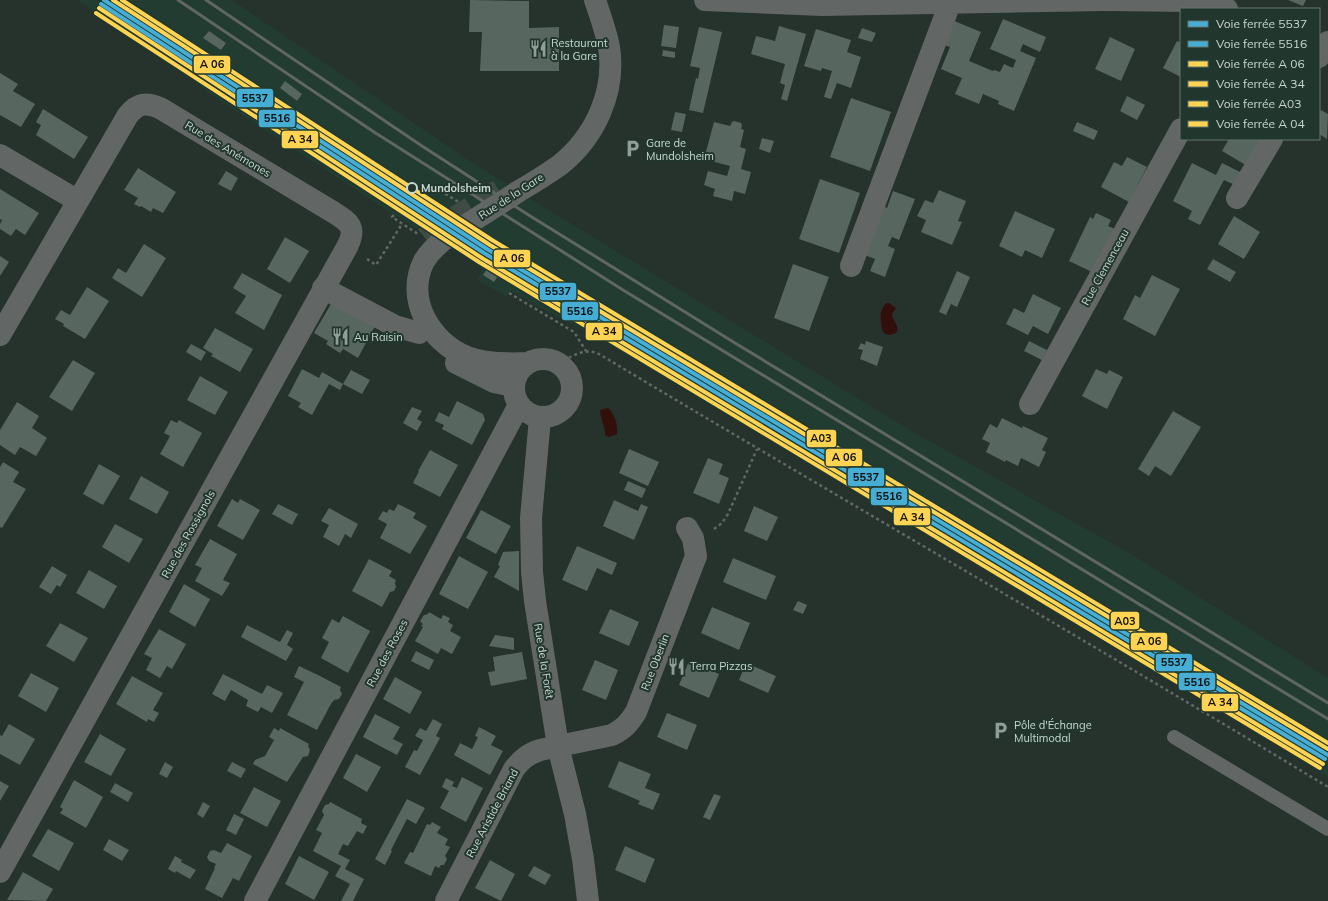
<svg xmlns="http://www.w3.org/2000/svg" width="1328" height="901" font-family="Mulish,sans-serif">
	<style>
		.built { fill: #223c31 }
		.water { fill: #330f0c }
		.building { fill: #57665f }
		.lines { fill: none; stroke-linecap: round; stroke-linejoin: round }
		.minor-tunnel { stroke: #3f4b45; stroke-width: 22; stroke-dasharray: 22 11; stroke-linecap: butt }
		.path { stroke: #626764; stroke-width: 2.5; stroke-dasharray: 3 3; stroke-linecap: butt }
		.service { stroke: #626765; stroke-width: 14 }
		.minor { stroke: #626765; stroke-width: 22 }
		.rail { stroke: #606663; stroke-width: 3 }
		.rail-1-casing { stroke: #21372d; stroke-width: 7 }
		.rail-2-casing { stroke: #21372d; stroke-width: 7 }
		.rail-3-casing { stroke: #21372d; stroke-width: 7 }
		.rail-4-casing { stroke: #21372d; stroke-width: 7 }
		.rail-5-casing { stroke: #21372d; stroke-width: 7 }
		.rail-6-casing { stroke: #21372d; stroke-width: 7 }
		.rail-1 { stroke: #46aed5; stroke-width: 4 }
		.rail-2 { stroke: #46aed5; stroke-width: 4 }
		.rail-3 { stroke: #fed452; stroke-width: 4 }
		.rail-4 { stroke: #fed452; stroke-width: 4 }
		.rail-5 { stroke: #fed452; stroke-width: 4 }
		.rail-6 { stroke: #fed452; stroke-width: 4 }
		.stop-dot { fill: #21372d; stroke: #cad7d0; stroke-width: 2 }
		.labels { text-anchor: middle; dominant-baseline: central; stroke-width: 4; stroke-linejoin: round; paint-order: stroke }
		.poi-label { font-size: 11px; fill: #cad7d0; stroke: #21372d; text-anchor: start }
		.street-label { font-size: 11px; fill: #cad7d0; stroke: #21372d }
		.stop-label { font-size: 11px; font-weight: bold; fill: #cad7d0; stroke: #21372d; text-anchor: start }
		.line-badge { stroke: #21372d; stroke-width: 1.5 }
		.pale-badge-label { font-size: 11px; text-anchor: middle; font-weight: bold; fill: #111 }
	</style>
	<rect width="100%" height="100%" fill="#26322c"/>
	<path class="built" d="M77,0h155l241,163 66,41 371,226 221,124 197,124v99l-145,-90 -517,-314 -131,-68 -24,-14 -4,6 -30,-17 6,-12 -89,-53 -187,-123 -18,-19z"/>
	<path class="water" d="M887,303h2l7,5c-1,2 -3,4 -4,6 -1,5 14,19 -2,21 -4,0 -6,-2 -8,-5 -1,-9 -4,-21 5,-27z
		M608,408c7,7 10,16 9,26l-8,3 -4,-2c1,-8 -5,-16 -5,-25z"/>
	<path class="building" d="M470,0l59,1v27l30,-1v44h-79l2,-39h-13z
		M1288,0h18l-3,6z
		M1003,19l43,18 -6,15 -17,-8 -3,7 16,7 -22,53 -16,-7 1,-3 -16,-7 -4,10 -24,-10 7,-16 -21,-9 9,-22 -8,-3 10,-24 29,12 -12,29 24,10 1,-1 6,2 4,-8 9,4 3,-8 -26,-11z
		M664,25l15,2 -3,21 -15,-2z
		M779,26l27,8 -19,67 -6,-2 4,-14 -5,-2 5,-19 -34,-10 5,-18 19,5z
		M699,27l23,5 -19,81 -14,-3 7,-32 2,1 2,-11 -10,-2z
		M862,28l14,5 -4,9 -14,-4z
		M816,29l35,11 -4,12 14,5 -10,31 -14,-5 -6,16 -7,-2 8,-26 -10,-3 -1,3 -17,-5z
		M209,31l17,12 -5,7 -18,-12z
		M1110,37l25,12 -14,32 -26,-12z
		M1177,41l4,2v34l-18,-9z
		M663,50l12,2v6l-13,-2z
		M0,73l18,11 -5,7 22,13 -14,23 -21,-12z
		M285,81l17,13 -5,7 -17,-13z
		M1127,96l18,9 -8,15 -17,-9z
		M851,98l40,14 -21,59 -40,-14z
		M43,109l45,28 -14,22 -38,-24 5,-10 -5,-3z
		M1321,110l7,4 -1,25 -8,-5v-20z
		M675,112l11,2 -4,18 -11,-2z
		M734,121l7,2 1,3 -1,3 3,1 -4,17 6,2 -5,20 10,3 -6,22 -11,-3 -2,10 -19,-5 2,-7 -11,-4 4,-14 19,5 3,-10 -26,-7 10,-37 16,4 2,-4z
		M1077,122l21,9 -4,9 -21,-9z
		M762,138l12,3 -4,12 -11,-4z
		M1229,139h35l-15,28 -27,-16z
		M1127,157l20,10 -18,35 -28,-15 13,-25 8,4z
		M1192,163l24,12 6,-12 22,11 -7,12 -13,-6 -24,45 -12,-6 4,-8 -19,-10z
		M138,168l38,24 -13,21 -10,-5 -2,4 -10,-6 -1,1 -6,-3 4,-6 -14,-8z
		M226,171l12,7 -7,13 -13,-7z
		M820,179l40,14 -21,60 -40,-14z
		M0,189l39,24 -14,22 -9,-6 -5,7 -11,-7v-5l2,-4 -2,-1z
		M939,190l27,11 -8,20 4,1 -10,23 -31,-13 5,-12 -9,-4 8,-16 8,3z
		M893,191l22,8 -16,41 -7,-3 -4,9 7,3 -10,28 -15,-6 5,-12 -13,-5 19,-49 6,3z
		M1015,211l40,18 -13,29 -17,-8 -3,7 -23,-11z
		M1096,213l15,7 -3,6 7,3 -21,44 -25,-12 21,-44 3,2z
		M1234,216l26,16 -16,27 -26,-15z
		M285,237l24,14 -19,32 -23,-14z
		M144,244l22,14 -24,39 -30,-19 6,-10 8,5z
		M0,256l9,6 -9,14z
		M1213,259l23,13 -6,10 -23,-13z
		M793,264l36,13 -20,54 -35,-13z
		M487,269l11,7 -4,6 -11,-7z
		M957,271l13,6 -13,30 -6,-3 -5,11 -7,-3z
		M242,273l40,22 -18,35 -29,-17 11,-17 -13,-8z
		M1152,275l28,14 -25,47 -32,-17 12,-24 5,3z
		M87,287l22,14 -24,38 -22,-13 1,-2 -9,-5 6,-9 9,5z
		M1033,294l28,14 -13,26 -15,-8 -5,9 -22,-11 8,-16 10,5z
		M331,304l45,20 -18,34 -15,-9 -3,4 -14,-9 2,-3 -14,-8z
		M215,328l38,21 -13,23 -29,-16 2,-2 -10,-6z
		M866,341l17,6 -6,19 -17,-7 3,-9 -5,-1 3,-6 4,2z
		M1029,341l18,9 -5,10 -18,-9z
		M191,344l15,8 -5,9 -15,-9z
		M73,360l22,13 -23,38 -23,-14z
		M302,369l17,9 3,-6 21,12 -3,6 -11,-6 -17,31 -14,-8 3,-4 -13,-7z
		M1096,369l11,5 2,-4 14,7 -16,32 -25,-13z
		M351,370l19,10 -8,14 -19,-10z
		M200,376l28,16 -13,23 -28,-15z
		M457,401l26,13 2,6 -13,25 -30,-16 2,-4 -9,-4 4,-9 10,5z
		M17,402l22,14 -7,12 15,10 -11,18 -16,-9 -5,8 -15,-10v-15z
		M412,407l10,4 -5,8 5,3 -5,9 -14,-8z
		M1173,411l28,16 -30,49 -16,-10 -6,10 -11,-7z
		M1002,418l20,10 1,-2 25,12 -6,12 4,2 -7,15 -18,-9 -3,8 -12,-6 -1,2 -19,-10 4,-9 -8,-4 8,-15 7,4z
		M171,420l6,3 2,-3 23,13 -19,34 -23,-13 10,-18 -6,-3z
		M629,449l30,13 -11,24 -29,-13z
		M430,450l28,15 -18,32 -27,-14 6,-12h-1z
		M708,458l15,6 -4,10 10,4 -10,26 -26,-11z
		M3,462l16,10 -6,10 13,7 -24,39 -2,-1v-60z
		M99,464l21,12 -17,29 -20,-11z
		M141,476l28,16 -12,22 -28,-15z
		M628,481l18,8 -4,9 -18,-8z
		M232,499l6,4 2,-4 20,11 -17,30 -26,-14z
		M614,500l24,11 3,-7 7,3 -14,33 -31,-14z
		M278,504l20,10 -6,11 -20,-11z
		M398,504l18,9 -3,5 14,8 -17,28 -30,-16 7,-14 -9,-5 5,-8 4,2 2,-4 5,2z
		M754,506l24,11 -11,24 -23,-10z
		M329,508l29,16 -7,14 -6,-4 -6,12 -16,-9 6,-12 -8,-4z
		M481,510l30,16 -15,28 -30,-16z
		M115,524l28,15 -14,24 -27,-16z
		M210,539l27,15 -14,26 7,3 -8,13 -27,-15 7,-13 -7,-3z
		M577,546l40,17 -5,12 -15,-7 -10,23 -25,-11z
		M519,551v40l-25,-14 6,-11 -2,-1 5,-13z
		M459,556l29,16 -20,37 -29,-15z
		M733,558l43,18 -10,24 -43,-18z
		M369,559l23,12 -3,5 7,4 -1,3 1,4 -2,4 -4,1 -8,15 -30,-16z
		M52,566l15,9 -7,12 -3,-2 -6,9 -12,-7z
		M89,570l28,16 -13,23 -28,-16z
		M184,584l26,15 -15,28 -26,-15z
		M798,601l9,4 -4,9 -10,-4z
		M712,607l38,16 -11,27 -38,-17z
		M610,609l29,13 -10,24 -30,-13z
		M429,612l12,7 2,-4 7,3 -2,4 5,3 -3,6 11,6 -9,17 -11,-6 -3,6 -23,-13 8,-14 -2,-1 2,-2 -3,-3 4,-6 4,-1z
		M343,616l27,15 -22,42 -27,-15 8,-16 -7,-4 10,-19 7,4z
		M60,623l28,15 -14,24 -28,-16z
		M247,625l33,17 7,-12 6,3 -6,12 6,4 -7,12 -45,-24z
		M159,629l27,15 -14,25 -5,-3 -7,12 -14,-8 6,-12 -8,-4z
		M495,635l19,3v12l-25,-4z
		M416,651l18,9 -5,10 -18,-9z
		M522,652l5,27 -36,7 -3,-14 7,-1 -2,-14z
		M595,660l23,10 -12,30 -24,-10z
		M689,661l30,13 -10,24 -30,-13z
		M746,663l30,13 -8,17 -29,-13z
		M299,666l21,10 21,11 -1,3 2,4 -3,5 -5,1 -1,2h-1l-15,28 -30,-15 17,-33 -10,-5z
		M31,673l28,15 -13,24 -28,-16z
		M223,674l39,20 5,-9 16,8 -11,20 -11,-6 -3,5 -12,-6 2,-6 -17,-10 -6,11 -13,-7z
		M132,676l31,17 -10,17 6,3 -5,9 -6,-3 -1,3 -31,-18z
		M395,677l27,15 -12,22 -27,-15z
		M667,713l30,12 -10,25 -30,-13z
		M375,714l25,13 -7,12 10,5 -6,11 -34,-18z
		M433,719l9,5 -6,12 4,2 -20,37 -15,-8 9,-17 3,1 6,-11 -8,-4 5,-8 6,3z
		M9,724l26,15 -15,26 -20,-11v-19l2,1z
		M479,727l17,9 -5,9 12,6 -13,24 -36,-20 6,-12 12,6 6,-12 -3,-1z
		M274,728l5,3 1,-3 29,16 -1,2 2,4 -2,6 -5,1 -16,25 -34,-18 2,-4 10,-4 9,-16 -5,-3z
		M100,734l26,15 -15,27 -27,-14z
		M356,754l25,13 -14,25 -24,-14z
		M619,761l32,13 -6,14 15,6 -7,16 -15,-6 2,-3 -32,-14z
		M165,762l8,5 -6,11 -8,-4z
		M232,762l14,7 -5,9 -14,-7z
		M462,777l21,11 -17,34 -26,-14 9,-17 -7,-4 4,-9 8,4 -2,4 5,2z
		M74,780l29,17 -17,31 -26,-15 3,-4 -3,-2z
		M0,781l9,5 -9,15z
		M115,783l18,10 -5,9 -18,-10z
		M254,787l27,14 -14,26 -27,-14z
		M714,794l7,2 -11,24 -7,-3z
		M407,799l18,9 -9,16 -9,-5 -16,31 1,1 -7,14 -10,-6z
		M203,802l7,4 -7,12 -6,-4z
		M330,802l32,17 -1,4 6,3 -4,8 -6,-3 -9,15 -5,-2 -5,10 12,6 -5,9 19,10 -11,22h-12l9,-17 -15,-8 6,-10 -28,-15 9,-18 -6,-3 8,-15 -2,-4 3,-6 4,-1z
		M234,814l10,5 -8,16 -10,-5z
		M432,822l9,5 -4,6 11,6 -3,6 5,2 -5,9 2,3 -3,6h-3l-2,3 -4,-2 -4,10 -27,-13 6,-11 3,1 14,-29 3,1z
		M48,829l26,14 -15,28 -27,-15z
		M109,839l20,11 -7,11 -19,-11z
		M227,843l25,13 -13,25 -6,-3 -11,20 -17,-9 10,-21h-1l2,-4 -7,-3 -2,-4 3,-6 4,-1 7,3z
		M625,846l30,13 -10,24 -30,-13z
		M175,856l7,4 -1,2 15,8 -6,9 -14,-8 -1,2 -7,-4z
		M299,856l30,16 -15,28 -29,-16z
		M490,860l25,14 -14,27 -26,-13z
		M534,866l17,9 -6,10 -17,-9z
		M23,872l30,17 -7,12 -39,-1z"/>
	<g class="lines">
		<path class="minor-tunnel" d="M425,238l14,-11 67,-41"/>
		<path class="path" d="M430,184l30,19
			M394,215l-2,2 26,17
			M367,259l9,6 26,-41
			M509,293l65,39 12,19
			M558,363c13,-6 27,-16 41,-9 242,145 487,286 729,433
			M714,529l8,-6 6,-9 29,-65"/>
		<path class="service" d="M1174,737l154,92"/>
		<path class="minor" d="M705,0l117,5 283,-5
			M1108,0l81,1 38,8
			M1319,57l9,-15
			M0,155l78,46
			M1237,198l35,-59
			M851,266l99,-263
			M323,288l72,38 24,7
			M0,335l128,-220c10,-12 18,-13 32,-7l173,104c17,11 24,15 14,35l-347,625
			M514 388a29 29 0 1 1 58 0a29 29 0 1 1-58 0Z
			M456,363l38,19 19,4
			M527,363c-20,1 -41,1 -60,-6 -37,-15 -62,-58 -43,-96 6,-10 14,-17 23,-24 24,-15 48,-30 72,-46 14,-8 28,-17 41,-26 35,-28 56,-73 49,-118 -3,-16 -9,-32 -14,-47
			M1030,404l151,-275
			M540,418l-9,100 1,54 3,29 23,145 17,68 8,45 5,42
			M255,901l264,-496
			M446,901l68,-132c8,-10 14,-15 26,-19l72,-15c12,-6 17,-12 24,-23l60,-156 -3,-18 -6,-10"/>
		<path class="rail" d="M178,0l196,132 249,158 705,429
			M206,0l216,146 105,68 208,129 593,360"/>
		<defs>
			<path id="rail-1" d="M104,0l383,249 841,506"/>
			<path id="rail-2" d="M101,4l383,249 841,506"/>
			<path id="rail-3" d="M113,0l377,245 838,504"/>
			<path id="rail-4" d="M99,8l383,250 841,506"/>
			<path id="rail-5" d="M122,0l370,240 836,503"/>
			<path id="rail-6" d="M96,13l383,249 841,506"/>
		</defs>
		<use href="#rail-1" class="rail-1-casing"/>
		<use href="#rail-2" class="rail-2-casing"/>
		<use href="#rail-3" class="rail-3-casing"/>
		<use href="#rail-4" class="rail-4-casing"/>
		<use href="#rail-5" class="rail-5-casing"/>
		<use href="#rail-6" class="rail-6-casing"/>
		<use href="#rail-1" class="rail-1"/>
		<use href="#rail-2" class="rail-2"/>
		<use href="#rail-3" class="rail-3"/>
		<use href="#rail-4" class="rail-4"/>
		<use href="#rail-5" class="rail-5"/>
		<use href="#rail-6" class="rail-6"/>
	</g>
	<defs>
		<symbol id="restaurant-bare" viewBox="-9 -9 18 18"><path d="M-5-6h1v4h1v-4h1v4h1v-4h1v5L-1.5 .5V6h-2V.5L-5-1ZM5-6V6H3V1.5H1.5Q1.5-4 5-6Z" fill="#919d97" stroke="#21372d" stroke-width="2.5" paint-order="stroke"/></symbol>
		<symbol id="parking-bare" viewBox="-9 -9 18 18"><path d="M-3.5-5.5H1a3.5 3.5 0 0 1 0 7H-1V5.5H-3.5ZM-1-3.4V-.6H.8a1.4 1.4 0 0 0 0-2.8Z" fill="#919d97" stroke="#21372d" stroke-width="2.5" paint-order="stroke"/></symbol>
	</defs>
	<g fill-rule="evenodd">
		<use href="#restaurant-bare" x="526" y="36" width="25" height="25"/>
		<use href="#parking-bare" x="620" y="136" width="25" height="25"/>
		<use href="#restaurant-bare" x="328" y="324" width="25" height="25"/>
		<use href="#restaurant-bare" x="664" y="654" width="25" height="25"/>
		<use href="#parking-bare" x="988" y="718" width="25" height="25"/>
	</g>
	<circle class="stop-dot" cx="412" cy="188" r="5"/>
	<g class="labels">
		<g class="poi-label">
			<text x="551" y="43">Restaurant<tspan x="551" dy="13">à la Gare</tspan></text>
			<text x="646" y="143">Gare de<tspan x="646" dy="13">Mundolsheim</tspan></text>
			<text x="354" y="337">Au Raisin</text>
			<text x="690" y="666">Terra Pizzas</text>
			<text x="1014" y="725">Pôle d'Échange<tspan x="1014" dy="13">Multimodal</tspan></text>
		</g>
		<g class="street-label">
			<text transform="translate(228 149) rotate(31)">Rue des Anémones</text>
			<text transform="translate(511 196) rotate(-33)">Rue de la Gare</text>
			<text transform="translate(1105 267) rotate(-61)">Rue Clemenceau</text>
			<text transform="translate(188 534) rotate(-61)">Rue des Rossignols</text>
			<text transform="translate(387 653) rotate(-62)">Rue des Roses</text>
			<text transform="translate(544 661) rotate(81)">Rue de la Forêt</text>
			<text transform="translate(655 662) rotate(-69)">Rue Oberlin</text>
			<text transform="translate(492 813) rotate(-62)">Rue Aristide Briand</text>
		</g>
		<g class="stop-label">
			<text x="421" y="188">Mundolsheim</text>
		</g>
	</g>
	<g class="line-badge">
		<rect x="193" y="55" width="38" height="19" rx="4" fill="#fed452"/>
		<rect x="236" y="88" width="38" height="20" rx="4" fill="#46aed5"/>
		<rect x="258" y="109" width="38" height="19" rx="4" fill="#46aed5"/>
		<rect x="281" y="130" width="38" height="19" rx="4" fill="#fed452"/>
		<rect x="493" y="249" width="38" height="19" rx="4" fill="#fed452"/>
		<rect x="539" y="282" width="38" height="19" rx="4" fill="#46aed5"/>
		<rect x="561" y="301" width="38" height="20" rx="4" fill="#46aed5"/>
		<rect x="585" y="322" width="38" height="19" rx="4" fill="#fed452"/>
		<rect x="806" y="429" width="31" height="19" rx="4" fill="#fed452"/>
		<rect x="825" y="448" width="38" height="19" rx="4" fill="#fed452"/>
		<rect x="847" y="467" width="38" height="20" rx="4" fill="#46aed5"/>
		<rect x="870" y="487" width="38" height="19" rx="4" fill="#46aed5"/>
		<rect x="893" y="507" width="38" height="19" rx="4" fill="#fed452"/>
		<rect x="1110" y="611" width="30" height="19" rx="4" fill="#fed452"/>
		<rect x="1130" y="632" width="38" height="19" rx="4" fill="#fed452"/>
		<rect x="1155" y="653" width="38" height="19" rx="4" fill="#46aed5"/>
		<rect x="1178" y="672" width="38" height="19" rx="4" fill="#46aed5"/>
		<rect x="1201" y="693" width="38" height="19" rx="4" fill="#fed452"/>
	</g>
	<g class="pale-badge-label">
		<text x="212" y="68">A 06</text>
		<text x="255" y="102">5537</text>
		<text x="277" y="122">5516</text>
		<text x="300" y="143">A 34</text>
		<text x="512" y="262">A 06</text>
		<text x="558" y="295">5537</text>
		<text x="580" y="315">5516</text>
		<text x="604" y="335">A 34</text>
		<text x="821" y="442">A03</text>
		<text x="844" y="461">A 06</text>
		<text x="866" y="481">5537</text>
		<text x="889" y="500">5516</text>
		<text x="912" y="521">A 34</text>
		<text x="1125" y="625">A03</text>
		<text x="1149" y="645">A 06</text>
		<text x="1174" y="666">5537</text>
		<text x="1197" y="686">5516</text>
		<text x="1220" y="706">A 34</text>
	</g>
	<rect x="1180" y="8" width="140" height="132" fill="#21372d" stroke="#65776e"/>
	<rect x="1188" y="21" width="20" height="6" fill="#46aed5" stroke="#65776e"/>
	<text x="1216" y="28" font-size="12" fill="#cad7d0">Voie ferrée 5537</text>
	<rect x="1188" y="41" width="20" height="6" fill="#46aed5" stroke="#65776e"/>
	<text x="1216" y="48" font-size="12" fill="#cad7d0">Voie ferrée 5516</text>
	<rect x="1188" y="61" width="20" height="6" fill="#fed452" stroke="#65776e"/>
	<text x="1216" y="68" font-size="12" fill="#cad7d0">Voie ferrée A 06</text>
	<rect x="1188" y="81" width="20" height="6" fill="#fed452" stroke="#65776e"/>
	<text x="1216" y="88" font-size="12" fill="#cad7d0">Voie ferrée A 34</text>
	<rect x="1188" y="101" width="20" height="6" fill="#fed452" stroke="#65776e"/>
	<text x="1216" y="108" font-size="12" fill="#cad7d0">Voie ferrée A03</text>
	<rect x="1188" y="121" width="20" height="6" fill="#fed452" stroke="#65776e"/>
	<text x="1216" y="128" font-size="12" fill="#cad7d0">Voie ferrée A 04</text>
</svg>
